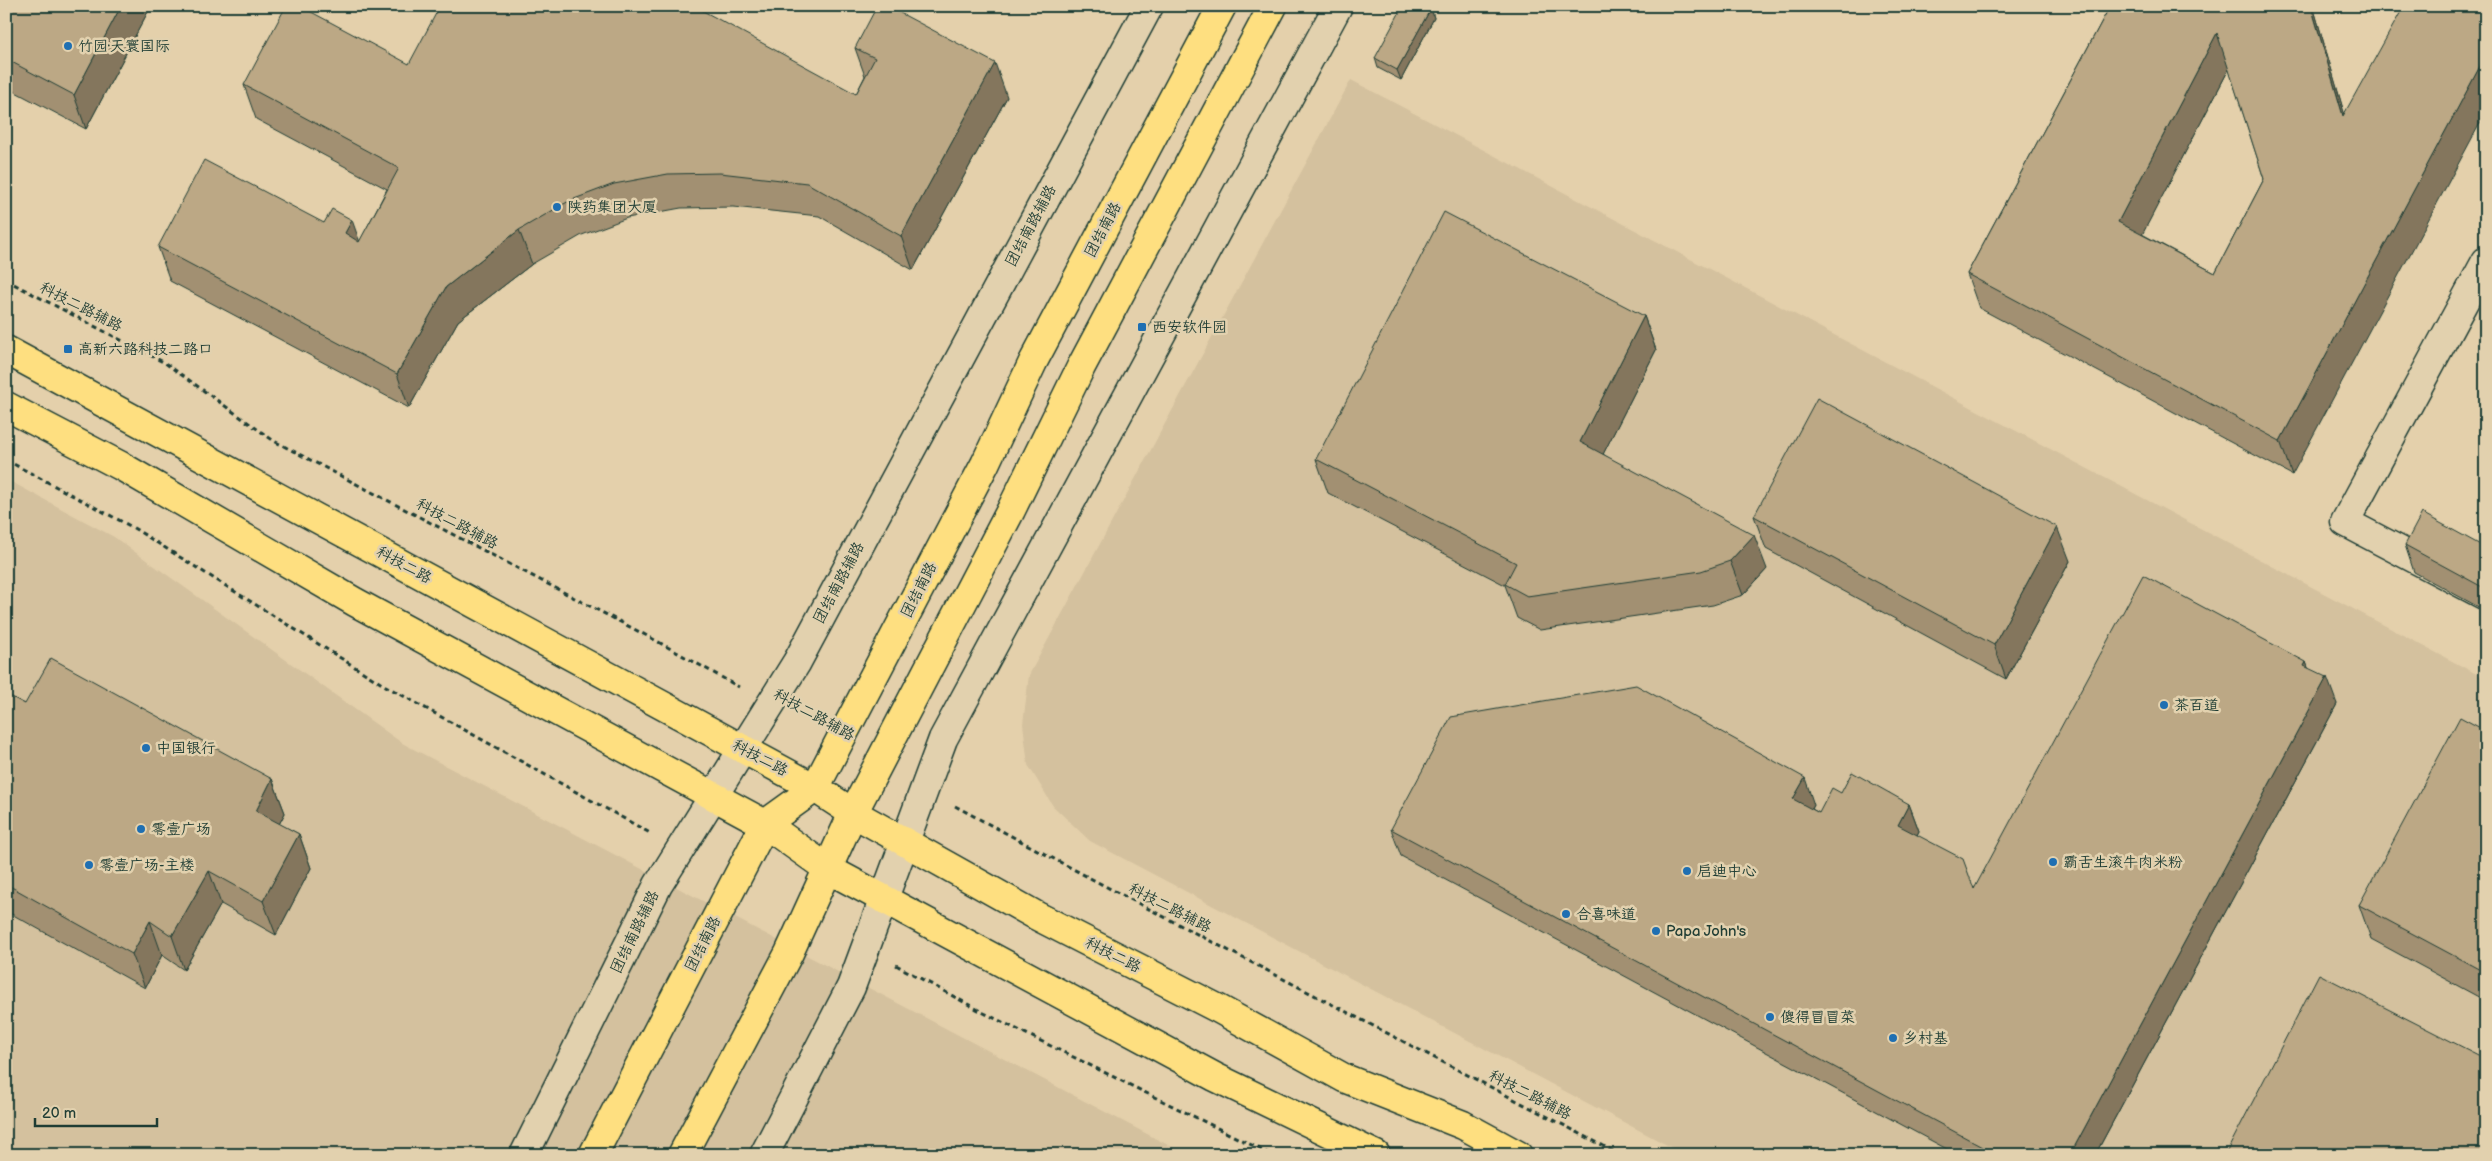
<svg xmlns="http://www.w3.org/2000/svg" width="2492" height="1161" font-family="'Balsamiq Sans','LXGW WenKai TC',sans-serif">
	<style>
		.built { fill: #d4c19e }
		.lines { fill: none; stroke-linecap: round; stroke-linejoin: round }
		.minor-casing { stroke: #1f3d34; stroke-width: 31 }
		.major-casing { stroke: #1f3d34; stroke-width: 31 }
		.path { stroke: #1f3d34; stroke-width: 3; stroke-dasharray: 5 4; stroke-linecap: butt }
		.minor { stroke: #e2d1ae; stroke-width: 28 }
		.major { stroke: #fedf80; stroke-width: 28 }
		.wall { fill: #a29072; stroke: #1f3d34; fill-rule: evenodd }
		.shaded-wall { fill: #84765d; stroke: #1f3d34 }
		.building { fill: #bca885; stroke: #1f3d34; fill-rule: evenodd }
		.poi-dot { fill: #1f6fb2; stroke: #e2d1ae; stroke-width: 2 }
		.labels { text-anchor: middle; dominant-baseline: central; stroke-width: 5; stroke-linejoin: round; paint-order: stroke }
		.poi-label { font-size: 15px; fill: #1f3d34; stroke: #e2d1ae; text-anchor: start }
		.street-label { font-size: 15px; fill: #1f3d34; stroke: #e2d1ae }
	</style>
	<rect width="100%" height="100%" fill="#e4d0ab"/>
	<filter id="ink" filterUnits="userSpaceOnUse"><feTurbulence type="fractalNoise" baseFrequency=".02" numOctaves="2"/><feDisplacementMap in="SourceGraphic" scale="10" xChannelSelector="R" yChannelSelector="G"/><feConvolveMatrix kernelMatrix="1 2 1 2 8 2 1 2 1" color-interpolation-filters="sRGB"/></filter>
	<g filter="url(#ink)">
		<path class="built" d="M1351,80l1135,599v476h-800l-596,-314 -37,-35 -25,-41 -5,-41 6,-49z
			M6,479l108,58 288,206 785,412h-1181z"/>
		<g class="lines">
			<defs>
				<path id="minor" d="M2486,261l-141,261 141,74
					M524,1155l134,-270 139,-223 352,-656
					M764,1155l87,-168 92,-248 395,-733"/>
				<path id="major" d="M6,350l809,438 38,25 184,103 182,93 125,69 119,47 55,30
					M6,406l115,60 234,136 410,222 63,45 387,208 161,78
					M593,1155l172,-331 50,-36 170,-324 48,-102 189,-356
					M682,1155l107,-202 64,-140 158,-303 70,-143 192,-361"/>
			</defs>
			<use href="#minor" class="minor-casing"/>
			<use href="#major" class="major-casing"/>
			<path class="path" d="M6,280l159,83 109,78 379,198 86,48
				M6,460l126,67 250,157 268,149
				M955,806l148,79 518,270
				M896,965l88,48 288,142"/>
			<use href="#minor" class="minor"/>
			<use href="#major" class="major"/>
		</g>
		<path class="wall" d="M6,6h145l-65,123 -80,-42z
			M2110,6h203l31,107 -52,362 -313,-167 -12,-34zM2229,69l35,110 -49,94 -73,-39z
			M1431,8l3,10 -33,62 -23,-12 -3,-10z
			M855,48l152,49 -94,173 -94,-54 -86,-9 -52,1 -54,10 -45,17 -50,29 -74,57 -49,87 -239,-127 -12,-34 166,-24 36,18 27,-52 -131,-70 -12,-34 165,-21 447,30 9,-18z
			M2486,290v26l-6,-16z
			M1644,316l12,34 -53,104 164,115 -24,26 -30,10 -173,25 -23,-12 -12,-33 -177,-92 -12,-34z
			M1754,516l316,45 -64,118 -240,-130z
			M2405,545l81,3v63l-72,-39z
			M2306,662l2,6 29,36 -242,451h-137l-557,-299 -10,-27 423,-24 -2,4 7,4 22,-20 68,11 10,27 -2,4 57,53z
			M6,694l19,10 247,75 13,34 -6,11 20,10 12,34 -35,67 -55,-31 -37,66 -22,-15 -17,33 -139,-77z
			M2486,731v270l-115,-62 -12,-34z"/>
		<path class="shaded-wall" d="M121,6h30l-65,123 -12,-34z
			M2311,6h2l42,144 -12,-34z
			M1431,8l3,10 -33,62 -4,-10z
			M2217,33l13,34 -99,189 -13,-34z
			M2486,55v57l-194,363 -12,-34z
			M995,63l12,34 -94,173 -12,-34z
			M352,220l12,34 -19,-21z
			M519,230l13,34 -74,57 -49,87 -12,-34 49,-87z
			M1644,316l12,34 -64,126 -12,-34z
			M2057,527l13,34 -64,118 -12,-34z
			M1754,535l13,34 -24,26 -13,-34z
			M2306,662l10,27 -12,-23z
			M2327,677l10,27 -242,451h-25z
			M1805,778l9,27 -11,21 -10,-27z
			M272,779l13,34 -17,32 -12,-34z
			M1909,804l10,27 -11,21 -10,-27z
			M299,834l12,34 -35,67 -13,-34z
			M209,871l12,33 -37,66 -12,-34z
			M150,921l12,34 -17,33 -13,-34z"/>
		<path class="building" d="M6,6h115l-47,89 -68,-36z
			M286,6h14l109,58 31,-58h254l162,88 19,-36 -20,-10 22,-42h10l108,57 -94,173 -94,-53 -87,-10 -52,1 -54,10 -45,17 -50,29 -73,57 -49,87 -239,-127 46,-87 120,63 8,-14 20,11 -7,13 14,9 40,-74 -155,-83z
			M1403,6h24l4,2 -34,62 -22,-12z
			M2110,6h201l32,110 61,-110h82v49l-206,386 -313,-167zM2217,33l47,146 -49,94 -97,-51z
			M1444,212l200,104 -64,126 174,93 -24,26 -29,10 -174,25 -22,-12 11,-21 -200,-104z
			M2486,290v13l-6,-3z
			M1817,398l240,129 -63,118 -240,-129z
			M2422,513l64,35v41l-81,-44z
			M2143,575l163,87 -2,4 23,11 -257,478h-72l-607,-326 60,-112 185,-32 169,93 -12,21 26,14 13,-25 9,5 11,-21 57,32 -11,21 65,34 11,30z
			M51,658l221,121 -16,32 43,23 -36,67 -54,-30 -37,65 -22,-15 -18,33 -126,-70v-190l19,10z
			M2460,717l26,14v242l-127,-68z
			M2319,974l167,85v96h-261z"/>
	</g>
	<g class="poi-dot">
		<circle cx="68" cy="46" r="5"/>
		<circle cx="557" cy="207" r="5"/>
		<rect x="1137" y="322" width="10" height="10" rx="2.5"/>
		<rect x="63" y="344" width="10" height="10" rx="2.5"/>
		<circle cx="2164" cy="705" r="5"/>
		<circle cx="146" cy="748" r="5"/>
		<circle cx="141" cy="829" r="5"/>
		<circle cx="2053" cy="862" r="5"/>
		<circle cx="89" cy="865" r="5"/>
		<circle cx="1687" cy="871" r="5"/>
		<circle cx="1566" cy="914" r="5"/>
		<circle cx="1656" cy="931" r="5"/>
		<circle cx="1770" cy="1017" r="5"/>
		<circle cx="1893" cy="1038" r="5"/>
	</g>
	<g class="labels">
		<g class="poi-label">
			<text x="78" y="46">竹园·天寰国际</text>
			<text x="567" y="207">陕药集团大厦</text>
			<text x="1152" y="327">西安软件园</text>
			<text x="78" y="349">高新六路科技二路口</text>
			<text x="2174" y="705">茶百道</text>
			<text x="156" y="748">中国银行</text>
			<text x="151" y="829">零壹广场</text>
			<text x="2063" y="862">霸舌生滚牛肉米粉</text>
			<text x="99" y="865">零壹广场-主楼</text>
			<text x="1697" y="871">启迪中心</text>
			<text x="1576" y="914">合喜味道</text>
			<text x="1666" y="931">Papa John's</text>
			<text x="1780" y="1017">傻得冒冒菜</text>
			<text x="1903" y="1038">乡村基</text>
		</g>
		<g class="street-label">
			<text transform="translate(1031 226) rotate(-62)">团结南路辅路</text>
			<text transform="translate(1103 230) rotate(-62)">团结南路</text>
			<text transform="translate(81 307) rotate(27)">科技二路辅路</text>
			<text transform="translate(457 524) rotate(28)">科技二路辅路</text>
			<text transform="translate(404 565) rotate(29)">科技二路</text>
			<text transform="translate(839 583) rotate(-62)">团结南路辅路</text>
			<text transform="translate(919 590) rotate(-63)">团结南路</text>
			<text transform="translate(814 715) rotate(29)">科技二路辅路</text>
			<text transform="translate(760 758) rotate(28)">科技二路</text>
			<text transform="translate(1170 908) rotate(27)">科技二路辅路</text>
			<text transform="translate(635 932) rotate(-64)">团结南路辅路</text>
			<text transform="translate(703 944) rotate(-63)">团结南路</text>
			<text transform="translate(1113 955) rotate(27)">科技二路</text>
			<text transform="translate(1530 1095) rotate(27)">科技二路辅路</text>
		</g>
	</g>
	<rect width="2492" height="1161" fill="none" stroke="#e2d1ae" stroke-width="25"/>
	<rect x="12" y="12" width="2467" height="1136" fill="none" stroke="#1f3d34" stroke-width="2" filter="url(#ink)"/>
	<path d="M35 1118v8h122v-8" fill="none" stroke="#1f3d34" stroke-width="2.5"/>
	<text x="42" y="1118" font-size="15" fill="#1f3d34" stroke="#e2d1ae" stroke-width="4" paint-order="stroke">20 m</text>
</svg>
